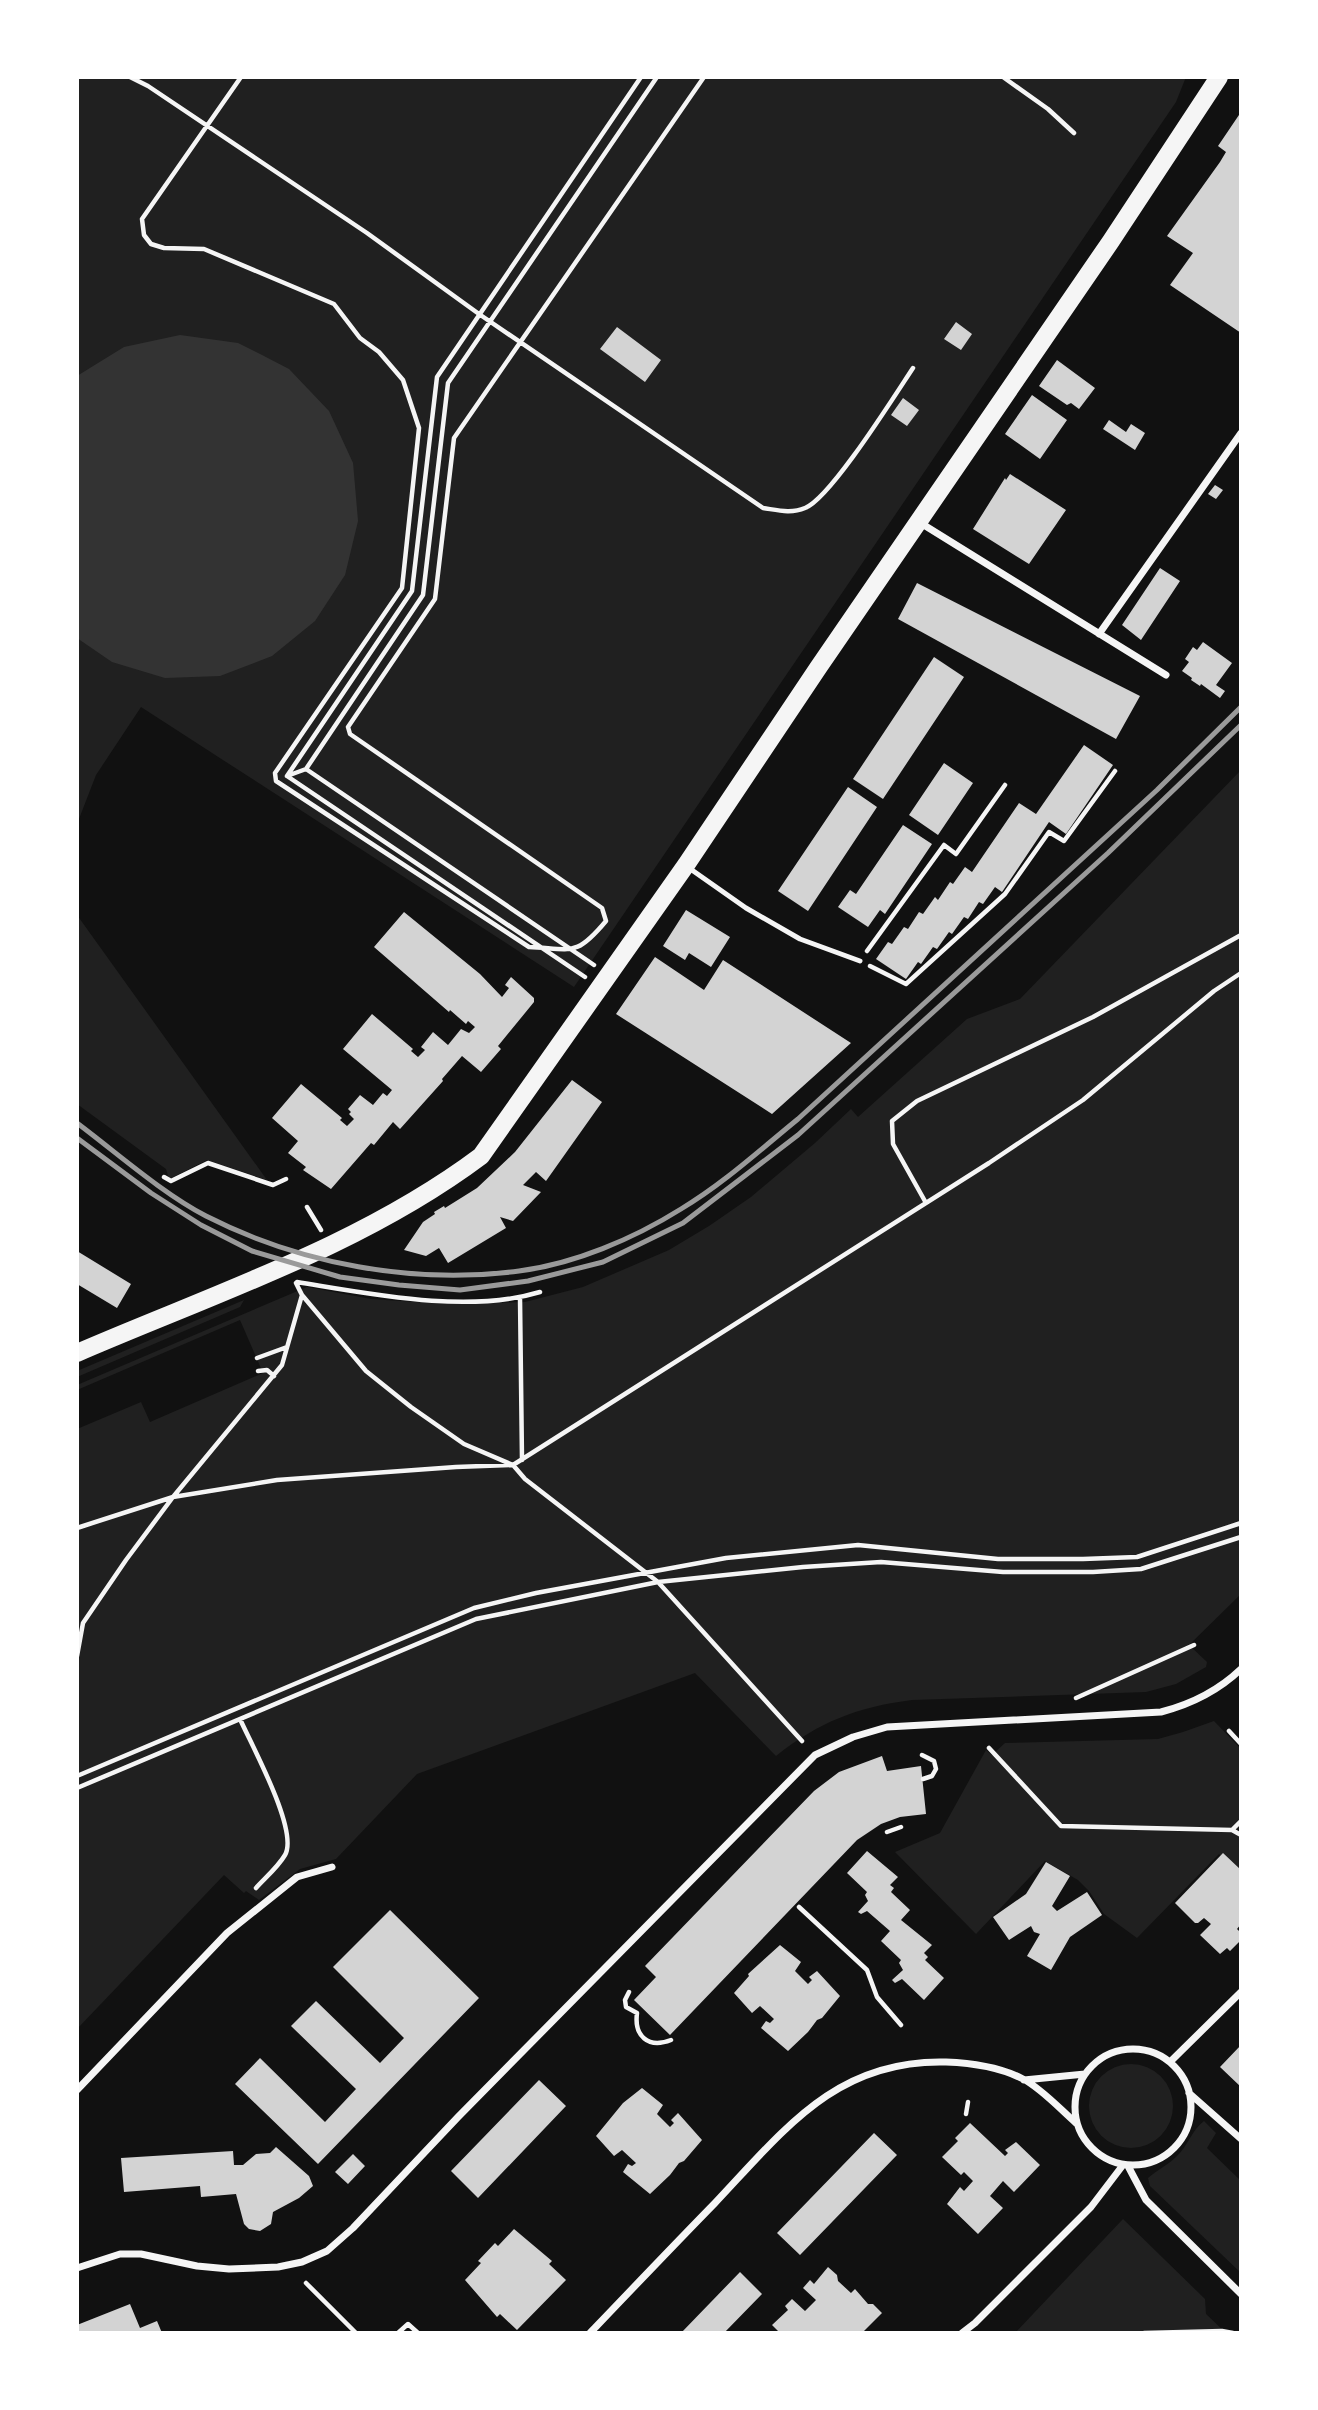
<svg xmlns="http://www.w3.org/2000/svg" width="1318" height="2410" font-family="'Noto Sans',sans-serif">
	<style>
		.green { fill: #202020 }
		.water { fill: #333 }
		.building { fill: #d3d3d3 }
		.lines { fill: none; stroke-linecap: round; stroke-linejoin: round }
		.path { stroke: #f5f5f5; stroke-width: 4.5 }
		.service { stroke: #f5f5f5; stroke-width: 5 }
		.minor { stroke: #f5f5f5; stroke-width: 7 }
		.trunk { stroke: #f5f5f5; stroke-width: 18 }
		.rail { stroke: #9a9a9a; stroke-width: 5 }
	</style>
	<rect width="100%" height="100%" fill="#111"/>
	<path class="green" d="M77,77h1109l-10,25 -602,885 -433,-280 -45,68 -19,49z
		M1241,770v824l-52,51 18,17 -1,5 -30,17 -30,8 -234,8c-55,7 -93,22 -136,56l-81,-83 -278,101 -81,85 -36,10 -41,31 -13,-9 -2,2 -20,-18 -147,154v-600l64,-27 9,20 113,-49 -23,-53 -163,70v-5l230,-98 64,12 74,5 80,-2 58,-15 86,-37 40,-24 42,-29 64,-54 36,-34 7,8 109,-98 53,-20z
		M77,915l190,265 -60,-20 -38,19 -3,-10 -89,-65z
		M244,1300l-4,7 -163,70v-6z
		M1214,1721l27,28v126l-22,-21 -82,84 -33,-24 -15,-23 -11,-11 -33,-19 -69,73 -81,-82 45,-19 46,-83 6,5 13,-12 153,-4 25,-7z
		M1089 2106a42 42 0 1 1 84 0a42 42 0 1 1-84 0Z
		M1204,2121l12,12 -9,15 34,33v92l-91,-87 -2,-8c9,-8 20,-13 28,-21 12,-11 15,-26 28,-36z
		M1123,2219l82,80 1,15 20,19h-211z"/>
	<path class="water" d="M180,335l58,8 24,12 27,14 40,42 24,52 5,58 -13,54 -30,46 -43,35 -52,20 -55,2 -53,-16 -35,-24v-262l47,-29z"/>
	<path class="building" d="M1241,112v221l-71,-48 23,-32 -26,-17 53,-74 6,-10 -8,-6z
		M956,322l16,12 -11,16 -17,-11z
		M617,327l44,33 -16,22 -45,-33z
		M1057,360l38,28 -16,21 -8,-6 -4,2 -28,-19z
		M1032,395l35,25 -27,39 -35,-25z
		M903,398l16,12 -12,16 -16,-11z
		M1109,420l17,12 5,-8 14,9 -10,17 -32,-21z
		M1010,474l56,36 -37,54 -56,-35 32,-51 1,2z
		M1215,485l8,5 -7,9 -8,-5z
		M1160,568l20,13 -39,59 -19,-15z
		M917,583l223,113 -24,43 -218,-120z
		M1203,642l29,21 -16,22 9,6 -5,7 -19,-14 -1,2 -9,-6 1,-2 -10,-7 7,-9 -4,-3 8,-12 4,3z
		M934,657l30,20 -81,122 -30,-20z
		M1084,745l29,20 -47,69 -17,-12 -47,70 -7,-5 -12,17 -4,-2 -11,17 -4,-2 -12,17 -3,-2 -12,17 -4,-2 -12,17 -3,-2 -12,17 -30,-20 12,-17 4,2 12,-17 4,2 11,-17 4,2 12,-17 3,3 12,-18 3,2 12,-17 7,5 47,-69 17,11z
		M944,763l29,20 -35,52 -29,-20z
		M848,787l29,20 -69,104 -30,-20z
		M903,825l29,19 -47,70 -5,-4 -12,17 -30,-20 12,-17 6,4z
		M686,910l44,27 -19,30 -22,-14 -4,7 -22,-14z
		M404,912l76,62 22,23 7,-9 -4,-3 6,-8 23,21v4l-36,44 3,3 -20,23 -19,-16 -20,23 1,2 -43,48 -7,-7 -19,23 -3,-2 -40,46 -28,-19 3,-3 -18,-14 10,-12 -26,-23 29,-34 41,34 -2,2 7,6 7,-7 -5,-5 2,-2 -3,-3 12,-14 13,10 10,-12 4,3 5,-6 -49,-41 29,-35 41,35 -2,2 7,6 7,-7 -4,-3 12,-15 15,13 13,-16 8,4 6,-6 -7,-6 -2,3 -16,-14 -1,2 -75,-65z
		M655,957l49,33 19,-30 128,83 -79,71 -156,-100z
		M572,1080l30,22 -56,79 -10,-9 -13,13 18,7 -28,29 -13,-4 6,11 -58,35 -9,-15 -13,8 -22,-6 19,-28 12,-8 -1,-2 10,-6 1,2 32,-20 38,-36z
		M77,1251l54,33 -14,24 -40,-24z
		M882,1756l5,15 34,-5 5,48 -26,3 -19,7 -24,16 -187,195 -36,-35 22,-23 -11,-11 169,-175 25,-19z
		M867,1851l31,26 -8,8 4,3 -3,4 19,18 -9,10 31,25 -8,8 4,4 -3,3 19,18 -20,22 -22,-21 -7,4 -3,-3 11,-10 -4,-7 2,-3 -20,-19 9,-10 -23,-20 -6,3 -3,-2 10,-11 -3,-6 2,-3 -20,-19z
		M1223,1853l18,17 -2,12 2,2v40l-4,5 4,4v7l-11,11 -3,-3 -7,6 -20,-19 11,-11 -7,-6 -6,5h-3l-20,-20z
		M1046,1862l24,14 -18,30 5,5 30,-19 15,23 -32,22 -19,33 -24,-14 13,-22 -6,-2 -3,-6 -22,14 -16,-23 33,-23z
		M390,1910l89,88 -161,166 -83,-80 25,-26 65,64 31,-33 -65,-63 25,-25 64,62 24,-25 -71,-71z
		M780,1945l21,17 -6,9 13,13 4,-4 -3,-3 8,-6 23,25 -18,22 -5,2 -9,12 -20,19 -27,-23 5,-7 4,2 4,-4 -14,-13 -8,7 -18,-20 15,-17 -1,-2z
		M1241,2045v42l-21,-20z
		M539,2080l27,26 -88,92 -27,-27z
		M642,2088l21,17 -6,9 13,13 4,-4 -3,-3 7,-7 24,27 -18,21 -5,2 -9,12 -20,19 -27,-22 5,-8 4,2 4,-3 -14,-13 -8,6 -18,-20 27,-33z
		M970,2123l35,33 3,-3 -3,-3 11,-8 24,23 -26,27 -11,-11 -13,15 13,12 -25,26 -31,-30 13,-17 4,4 9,-10 -9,-9 -3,3 -19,-18 16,-16 -3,-3z
		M874,2133l23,22 -97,100 -23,-22z
		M276,2147l33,29 4,10 -14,12 -26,14 -2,12 -11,7 -11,-2 -5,-5 -8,-30 -35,3 -1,-11 -76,6 -3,-34 112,-7 1,14h9l13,-11 14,-1z
		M353,2154l12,12 -17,18 -13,-12z
		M514,2229l38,32 -3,3 17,16 -49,50 -17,-16 -3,3 -32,-37 16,-17 -3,-2 17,-18 3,3z
		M828,2267l9,8 1,6 13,12 4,-4 13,15h5l9,9 -20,20h-82l-8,-8 16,-15 -3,-4 7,-7 13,12 11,-11 -13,-12 7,-8 4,4z
		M740,2272l22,22 -38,39h-43z
		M130,2304l10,24 17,-7 5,12h-85v-8z"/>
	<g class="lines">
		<path class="path" d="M130,77l18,9 219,147 112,81 284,194c14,2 28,6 42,0 25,-9 90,-113 108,-140
			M241,77l-99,142 2,16 7,9 13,4 40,1 130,55 26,34 19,14 24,28 16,48 -17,160 -127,185 1,8 253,166c44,2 47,10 77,-26l-4,-13 -252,-174 -2,-7 87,-128 19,-161 250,-361
			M1003,77l45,32 26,24
			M287,776l19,-7
			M867,951l77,-106 12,9 49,-69
			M594,965l-288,-196 117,-174 25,-212 209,-306
			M870,966l36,18 99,-90 44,-62 15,9 51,-70
			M585,977l-298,-201 125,-185 25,-214 204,-300
			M164,1177l7,4 37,-18 65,22 13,-6
			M926,1203l-33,-59 -1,-23 25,-20 176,-84 148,-82
			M307,1207l14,23
			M297,1282c74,12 171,32 243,10
			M296,1283l6,12 64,76 45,36 53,37 49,21 476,-302 94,-63 131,-109 27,-18
			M520,1298l2,162
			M257,1358l30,-11
			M258,1371l9,-1 7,6
			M77,1528l96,-31 104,-17 179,-13 57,-2 12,14 133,103 144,159
			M77,1656l6,-33 43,-63 47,-63 109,-132 20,-70
			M1076,1698l118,-53
			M240,1719c12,27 59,112 45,136 -7,12 -20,23 -29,33
			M1229,1731l12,13
			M989,1748l72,78 171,4 9,5
			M922,1755l12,6 2,8 -4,7 -9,3
			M77,1776l397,-168 62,-15 190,-35 132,-13 140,14h85l54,-2 104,-34
			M77,1788l399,-169 182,-37 145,-15 78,-5 122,10h90l48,-3 100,-32
			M1232,1830l9,-9
			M887,1832l14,-5
			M799,1907l68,63 10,27 24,28
			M629,1992l-4,8 1,7 11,6c-3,23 11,36 34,27
			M966,2114l2,-12
			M306,2283l50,50
			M398,2333l10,-9 10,9
			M1144,2333l78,-2 11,2"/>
		<path class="service" d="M689,868l57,40 54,31 60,22"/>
		<path class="minor" d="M919,522l247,153
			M1099,634l142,-201
			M1075 2107a58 58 0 1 1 116 0a58 58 0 1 1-116 0Z
			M1170,2062l71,-70
			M1024,2080l61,-6
			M77,2090l150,-157 70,-56 35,-10
			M1189,2093l52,46
			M1128,2166l18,34 95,94
			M77,2268l43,-14h21l56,12 32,3 49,-2 24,-5 25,-11 26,-23 105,-111 357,-362 38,-18 34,-10 274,-15c31,-8 57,-21 80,-43
			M590,2333c42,-44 83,-87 125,-130 69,-73 121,-144 231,-141 25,1 54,5 77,17 18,9 38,31 53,44
			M962,2333l13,-10 116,-116 32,-42"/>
		<path class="trunk" d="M77,1353c136,-59 284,-107 404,-197l205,-291 132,-197 293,-427 108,-164"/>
		<path class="rail" d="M77,1123c40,30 85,70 129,93 94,48 208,69 313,55 55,-7 114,-32 162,-62 42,-25 79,-59 117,-90l359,-329 84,-83
			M77,1138l74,55 50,32 51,26 88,26 59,8 61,5 68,-9 75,-19 80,-39 115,-88 310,-282 133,-128"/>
	</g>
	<rect width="1318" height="2410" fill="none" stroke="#ffffff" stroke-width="158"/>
</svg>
